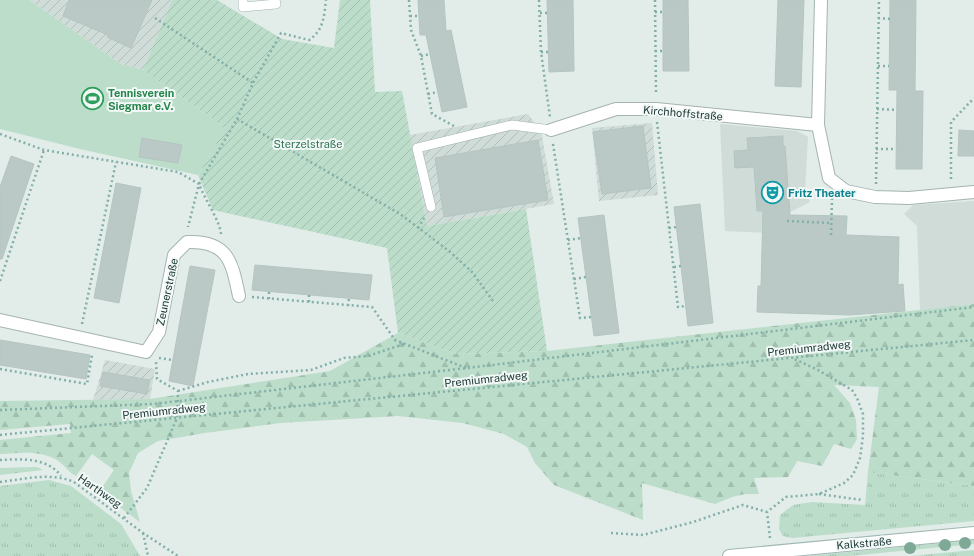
<svg xmlns="http://www.w3.org/2000/svg" width="974" height="556" font-family="'Public Sans',sans-serif">
	<style>
		.built { fill: #d0dcd8 }
		.industrial { fill: url(#industrial-furrows) }
		.grass { fill: url(#grass-tufts) }
		.forest { fill: url(#forest-firs) }
		.garden { fill: url(#garden-furrows) }
		.pitch { fill: #bbddca }
		.building { fill: #bac9c6; stroke: #b4c5c1 }
		.lines { fill: none; stroke-linecap: round; stroke-linejoin: round }
		.service-casing { stroke: #a5b4b1; stroke-width: 10 }
		.minor-casing { stroke: #a5b4b1; stroke-width: 14 }
		.secondary-casing { stroke: #a0b7b3; stroke-width: 14 }
		.path { stroke: #83afa9; stroke-width: 2.5; stroke-dasharray: 2 3; stroke-linecap: butt }
		.service { stroke: #fff; stroke-width: 9 }
		.minor { stroke: #fff; stroke-width: 12 }
		.secondary { stroke: #fff; stroke-width: 12 }
		.tree { fill: #7ea997 }
		.labels { text-anchor: middle; dominant-baseline: central; stroke-width: 4; stroke-linejoin: round; paint-order: stroke }
		.leisure-label { font-size: 11px; font-weight: bold; fill: #27864d; stroke: #f2f8f6; text-anchor: start }
		.street-label { font-size: 11px; fill: #223c3a; stroke: #f2f8f6 }
		.park-label { font-size: 11px; fill: #2d7354; stroke: #f2f8f6 }
		.culture-label { font-size: 11px; font-weight: bold; fill: #0d838f; stroke: #f2f8f6; text-anchor: start }
	</style>
	<defs>
		<pattern id="industrial-furrows" width="10" height="10" patternUnits="userSpaceOnUse"><rect width="10" height="10" fill="#d0dcd8"/><path d="M-1 1l2-2M0 10L10 0M9 11l2-2" fill="none" stroke="#b2beba"/></pattern>
		<pattern id="grass-tufts" width="24" height="20" patternUnits="userSpaceOnUse"><rect width="24" height="20" fill="#bbddca"/><path d="M3 7l-1-3M5 7V3M7 7l1-3M15 17l-1-3M17 17v-4M19 17l1-3" fill="none" stroke="#a0bfae"/></pattern>
		<pattern id="forest-firs" width="22" height="20" patternUnits="userSpaceOnUse"><rect width="22" height="20" fill="#bbddca"/><path d="M5 1l3.5 6h-7zM16 11l3.5 6h-7z" fill="#a0bfae"/></pattern>
		<pattern id="garden-furrows" width="10" height="10" patternUnits="userSpaceOnUse"><rect width="10" height="10" fill="#bbddca"/><path d="M-1 1l2-2M0 10L10 0M9 11l2-2" fill="none" stroke="#a0bfae"/></pattern>
	</defs>
	<rect width="100%" height="100%" fill="#e2ece9"/>
	<path class="built" d="M720,124l77,7 11,6 -3,55 5,10 -20,10 -2,22 -63,-3z
		M974,201v103l-54,6 -3,-84 -13,-12 9,-9z"/>
	<path class="industrial" d="M29,0h143l-29,70 -22,-6z
		M528,114l13,17 13,73 -127,22 -17,-91z
		M652,123l6,72 -59,6 -7,-73z
		M105,360l50,9 -5,30 -57,1z"/>
	<path class="grass" d="M868,472l106,14v35l-182,17 -9,-2 -4,-7 1,-14 13,-10 19,-3 53,3z
		M49,480l22,6 50,38 19,32h-140v-70z
		M974,540v4l-125,12h-41z
		M974,550v6h-63z"/>
	<path class="forest" d="M974,304v182l-106,-14 11,-85 -45,-2 16,18 6,17 1,19 -6,10 -17,-5 -12,22 -25,-5 -9,16 -34,1 5,16h-14l-13,3 -17,7 -73,-21 1,37 -89,-35 -19,-22 -8,-16 -23,-13 -41,-11 -65,-7 -118,7 -75,10 -47,8 -20,12 -9,20 2,18 9,31 -41,-30 15,-22 -22,-16 -16,22c-7,-3 -8,-7 -14,-12 -16,-15 -42,-11 -62,-10v-14l71,-7 -1,-9 -70,6v-29l150,-2 180,-28 68,-38 58,21 91,-3z
		M37,467l6,3 -43,5v-7z"/>
	<path class="garden" d="M172,0h45l65,39 52,9 6,-48h30l5,92 27,-1 25,135 99,-17 21,142 -91,3 -58,-21 -11,-85 -174,-38 -15,-35 27,-47 -82,-58z"/>
	<path class="pitch" d="M0,0h29l92,64 22,6 82,58 -27,47 -118,-26 -80,-20z"/>
	<path class="building" d="M69,0h83l-21,48 -24,-11 1,-2 -45,-19z
		M418,0h26l2,31 5,-1 16,77 -25,5 -16,-77h-6z
		M547,0h26l1,71 -25,1z
		M663,0h25l1,71h-26z
		M778,0h26l-3,87 -26,-1z
		M890,0h26l-1,91h8l-1,78h-26l1,-79h-8z
		M643,126l8,62 -49,6 -9,-62z
		M959,130l15,1v25h-16z
		M783,136v11l2,-1 5,69 57,1 -1,19 53,2 -1,48 5,-1 2,27 -56,4 -92,-3 1,-26h3l2,-75h-6l-3,-44 -19,1 -1,-17 14,-1 -1,-12z
		M142,138l40,7 -4,18 -39,-6z
		M538,140l10,60 -104,17 -9,-59z
		M11,156l23,8 -32,95h-2v-72z
		M116,183l25,5 -22,115 -25,-5z
		M700,204l13,119 -25,3 -14,-119z
		M604,215l15,118 -25,3 -16,-118z
		M255,265l117,10 -3,25 -117,-10z
		M190,266l25,4 -22,116 -24,-5z
		M0,340l90,15 -4,24 -86,-14z
		M103,372l47,8 -3,14 -47,-8z"/>
	<g class="lines">
		<defs>
			<path id="service" d="M243,0v7l33,-3 -1,-4
				M431,207l-14,-59 95,-23 39,5"/>
			<path id="minor" d="M821,0l-3,125 11,53 17,13 29,6 34,1 65,-6
				M551,130l65,-21h40l162,16
				M0,320l146,32 13,-20 15,-77 13,-13c41,-2 45,20 52,54"/>
			<path id="secondary" d="M729,556l245,-23"/>
		</defs>
		<use href="#service" class="service-casing"/>
		<use href="#minor" class="minor-casing"/>
		<use href="#secondary" class="secondary-casing"/>
		<path class="path" d="M409,0l2,30 10,26 11,58 22,12
			M539,0l2,52 9,65
			M655,0l1,95
			M655,12h8
			M540,13h7
			M410,16h9
			M155,18l98,65
			M878,18l12,1
			M655,51h8
			M541,52h7
			M421,56l9,-2
			M878,66h11
			M428,94l10,-2
			M877,109l20,1
			M237,119l163,95 49,37 23,21 21,29
			M657,122l21,185 7,-1
			M0,134l44,16 134,22 21,12 -11,43
			M553,144l27,174 12,-1
			M876,149h20
			M951,179v-57l23,-24
			M876,184l3,-184
			M787,221l44,2
			M418,228l6,-10
			M669,228l8,-1
			M221,234c-1,-13 -17,-36 -22,-50l38,-65 16,-36 28,-50 28,7c15,-10 15,-24 17,-40
			M831,235l1,-36 1,-1
			M568,240l13,-2
			M674,267l7,-1
			M574,279l12,-2
			M0,281l44,-131
			M252,297l120,10 23,33 71,28
			M269,299v-8
			M309,302v-7
			M348,306l1,-8
			M82,324l34,-162
			M159,358l13,2
			M0,369l87,15 5,-29
			M178,391l30,-9 40,-8 63,-4 33,-12 24,-2 36,-12
			M0,410l153,-6 314,-36 507,-61
			M0,435l974,-95
			M0,460c21,-1 47,-3 61,16
			M0,482c25,-3 50,-10 74,0l69,51 35,23
			M819,494l43,6
			M124,518l23,-30 30,-70 1,-27 -21,-12 -1,-18
			M143,533l5,23
			M611,533l32,2 50,-13 50,-17 24,7
			M770,538l-3,-26 19,-15 33,-3 25,-11 9,-8 7,-17 3,-22v-22l-6,-16 -5,-8 -34,-20 -26,-12"/>
		<use href="#service" class="service"/>
		<use href="#minor" class="minor"/>
		<use href="#secondary" class="secondary"/>
	</g>
	<g class="tree">
		<circle cx="965" cy="543" r="6"/>
		<circle cx="945" cy="545" r="6"/>
		<circle cx="910" cy="548" r="6"/>
	</g>
	<defs>
		<symbol id="stadium-ring" viewBox="-11 -11 22 22"><circle r="9.5" fill="#f2f8f6" stroke="#2e9e5b" stroke-width="1.5"/><path d="M0-5a6.5 5 0 1 0 0 10a6.5 5 0 1 0 0-10ZM-3.5-1.8h7v3.6h-7Z" fill="#2e9e5b"/></symbol>
		<symbol id="theatre-ring" viewBox="-11 -11 22 22"><circle r="9.5" fill="#f2f8f6" stroke="#0f9aa8" stroke-width="1.5"/><path d="M-5-5.5Q0-4 5-5.5V0Q5 5 0 6Q-5 5-5 0ZM-3.3-2.5H-1v1.5H-3.3ZM1-2.5H3.3v1.5H1ZM-2.8 1Q0 5.5 2.8 1Z" fill="#0f9aa8"/></symbol>
	</defs>
	<g fill-rule="evenodd">
		<use href="#stadium-ring" x="80" y="86" width="25" height="25"/>
		<use href="#theatre-ring" x="760" y="180" width="25" height="25"/>
	</g>
	<g class="labels">
		<g class="leisure-label">
			<text x="108" y="93">Tennisverein<tspan x="108" dy="13">Siegmar e.V.</tspan></text>
		</g>
		<g class="street-label">
			<text transform="translate(683 113) rotate(5)">Kirchhoffstraße</text>
			<text transform="translate(167 292) rotate(-78)">Zeunerstraße</text>
			<text transform="translate(809 348) rotate(-6)">Premiumradweg</text>
			<text transform="translate(486 379) rotate(-6)">Premiumradweg</text>
			<text transform="translate(164 411) rotate(-6)">Premiumradweg</text>
			<text transform="translate(100 491) rotate(35)">Harthweg</text>
			<text transform="translate(864 543) rotate(-5)">Kalkstraße</text>
		</g>
		<g class="park-label">
			<text x="308" y="144">Sterzelstraße</text>
		</g>
		<g class="culture-label">
			<text x="788" y="193">Fritz Theater</text>
		</g>
	</g>
</svg>
